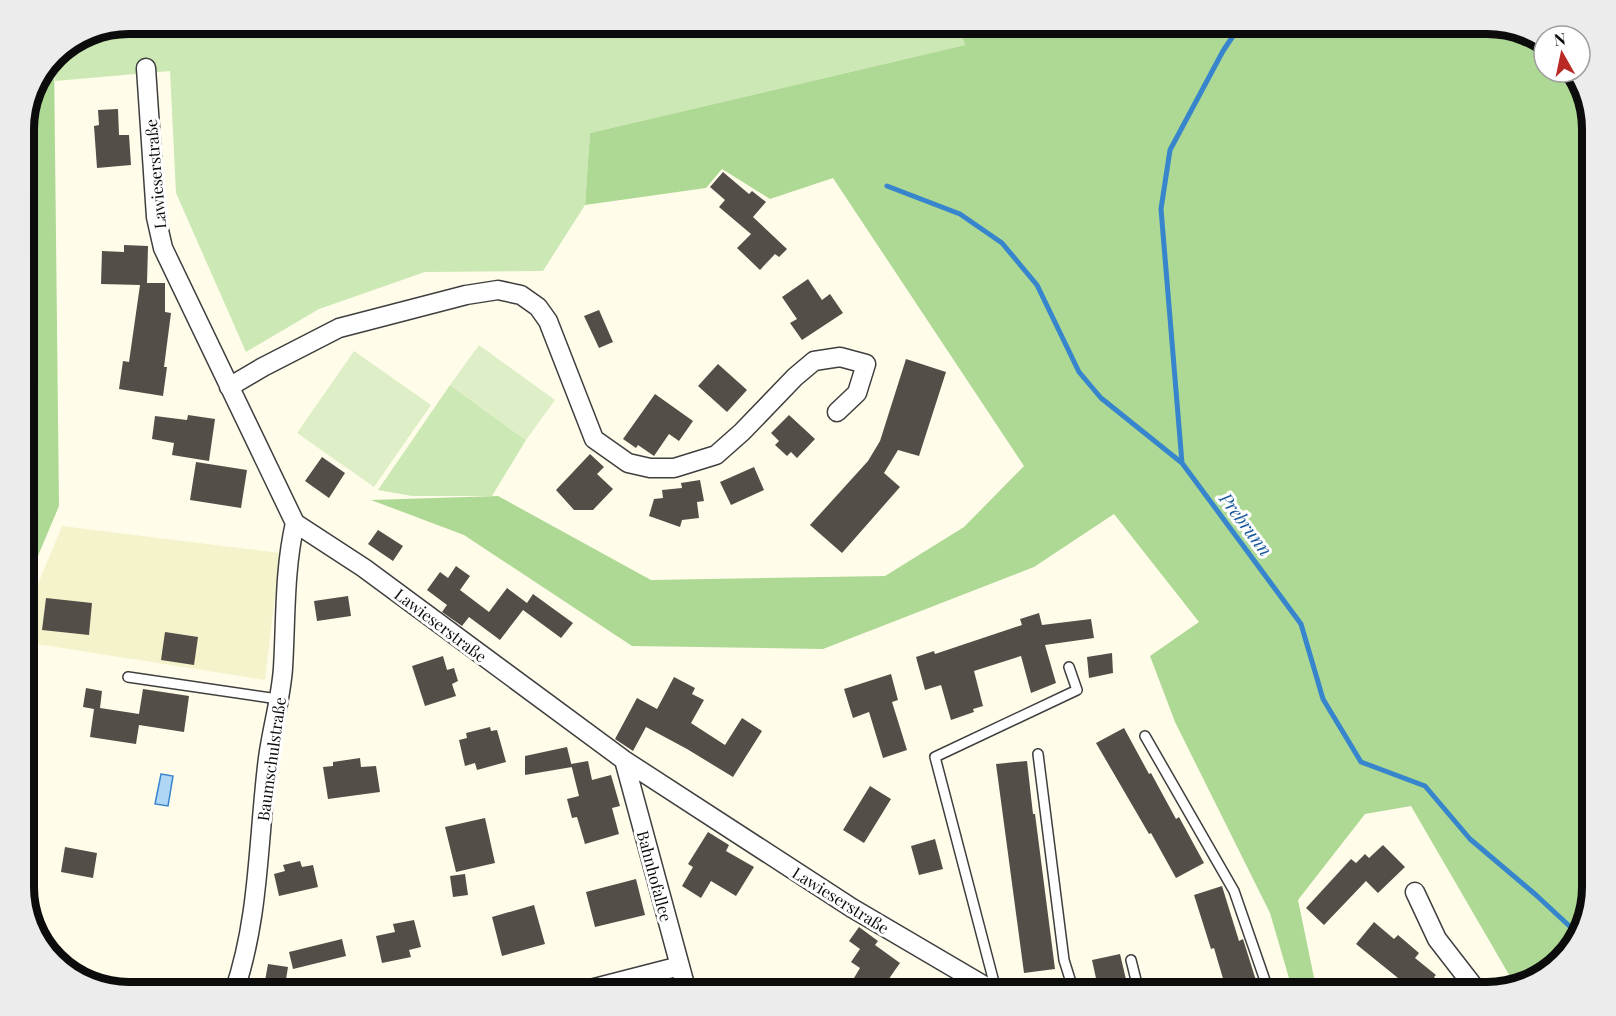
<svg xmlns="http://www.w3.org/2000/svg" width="1616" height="1016" font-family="'Playfair Display',serif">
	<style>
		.farmland { fill: #f4f3cb }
		.green { fill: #cce8b5 }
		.forest { fill: #aed994 }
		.pitch { fill: #deefc7 }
		.water { fill: #b0d6f5; stroke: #3785cc; stroke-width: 1.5 }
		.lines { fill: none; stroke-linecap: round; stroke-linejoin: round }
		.stream { stroke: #3785cc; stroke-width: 5 }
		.building { fill: #544e48 }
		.service-casing { stroke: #3f3f3f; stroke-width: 12 }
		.minor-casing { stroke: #3f3f3f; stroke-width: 21 }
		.service { stroke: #fff; stroke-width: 9 }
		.minor { stroke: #fff; stroke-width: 18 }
		.labels { text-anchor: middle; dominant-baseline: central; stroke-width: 6; stroke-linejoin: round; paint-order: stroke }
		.street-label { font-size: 16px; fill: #0c0c0c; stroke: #fff }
		.water-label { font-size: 18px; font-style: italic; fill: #17579b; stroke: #fff }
		.rim { fill: none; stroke: #0c0c0c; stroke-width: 8 }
	</style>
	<rect width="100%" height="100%" fill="#fffcea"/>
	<path class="farmland" d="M62,526l218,27 -15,127 -241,-38v-24z"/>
	<path class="green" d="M129,24h828l8,21 -375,88 -5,72 -42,66 -118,1 -106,37 -73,43 -70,-159 -6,-122 -115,10v-26l34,-23z
		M450,385l76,55 -34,56h-80l-34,-6z"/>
	<path class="forest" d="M957,24h530l57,17v31h29l5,5 14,52v758l-18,58 -35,33 -24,7 -104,-179 -46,8 -67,86 19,92h-24l-23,-79 -95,-191 -25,-66 49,-34 -85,-108 -80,53 -211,82 -191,-3 -168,-111 -93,-35 127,-4 153,84 234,-4 79,-49 60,-61 -191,-288 -63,21 -48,-30 -16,19 -121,17 5,-72 375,-88z
		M54,57l5,449 -35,83v-466z"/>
	<path class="pitch" d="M479,345l76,55 -29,40 -76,-55z
		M354,351l77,54 -57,82 -77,-54z"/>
	<path class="water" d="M161,774l12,2 -5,30 -13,-2z"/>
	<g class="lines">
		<path class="stream" d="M1241,24l-18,27 -53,99 -9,59 21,254 119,161 22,75 38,63 64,24 45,53 66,56 42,39
			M28,114l2,2
			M887,186l73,28 42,29 35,42 42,87 22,26 81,65"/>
	</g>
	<path class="building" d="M118,109l1,26h10l2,30 -34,3 -3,-42 5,-1 -1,-15z
		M723,172l26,22 3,-3 14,11 -13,15 34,32 -8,8 -4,-3 -15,16 -23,-22 14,-14 -32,-27 6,-7 -15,-13z
		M124,245l24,1 -1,37h18v29l6,1 -7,54h3l-4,29 -44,-7 4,-28 6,1 11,-77 -39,-1 1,-33 22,1z
		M808,279l14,21 8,-6 13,19 -41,27 -12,-17 7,-4 -15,-22z
		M599,310l14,32 -14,6 -15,-32z
		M906,359l40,13 -27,84 -21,-6 -14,23 16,14 -58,66 -32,-28 58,-64 12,-20z
		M718,364l29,26 -20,22 -29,-26z
		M655,394l38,27 -14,20 -10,-7 -15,22 -16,-11 -2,3 -13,-9z
		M188,415l27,4 -6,42 -37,-6 2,-12 -22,-4 3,-23 32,4z
		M789,415l26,24 -18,19 -6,-6 -4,4 -12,-11 4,-4 -8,-8z
		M590,454l14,13 -7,7 16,15 -20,21h-19l-18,-20z
		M322,457l23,16 -16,25 -24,-17z
		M196,462l51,8 -6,38 -51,-8z
		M754,467l10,23 -33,15 -11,-23z
		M700,480l4,21 -7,1 2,16 -17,2 -2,7 -31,-11 5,-17 9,-1 -1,-8 20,-2 -1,-5z
		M378,530l25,16 -10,15 -25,-17z
		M456,566l14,10 -10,14 29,22 18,-24 20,15 6,-9 40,29 -12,15 -38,-28 -23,30 -31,-23 -7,9 -20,-14 5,-7 -20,-15 13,-18 8,6z
		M348,596l3,20 -34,5 -3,-20z
		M46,598l46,5 -3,32 -47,-5z
		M1039,613l3,12 49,-6 3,19 -49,7 11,38 -25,10 -10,-37 -47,15 9,35 -10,3 1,3 -23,8 -10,-35 -16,5 -9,-33 18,-6 1,3 87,-29 -2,-6z
		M165,632l33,5 -4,28 -33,-5z
		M1112,653l1,20 -24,5 -2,-21z
		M443,656l4,14 7,-2 4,13 -6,3 4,12 -31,10 -13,-40z
		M891,674l7,26 -6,2 15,48 -24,8 -14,-46 -16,6 -9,-29z
		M674,677l21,11 -3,6 12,6 -13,23 34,22 17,-27 20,13 -29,46 -46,-28 -41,-22 -13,24 -18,-12 22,-41 20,11z
		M86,688l16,3 -2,17 39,6 4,-25 46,7 -5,36 -45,-7 -3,19 -46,-7 4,-28 -11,-2z
		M490,727l1,4 6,-1 9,32 -29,8 -2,-7 -10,3 -6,-26 8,-2 -1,-5z
		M1124,728l25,46 2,-1 25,46 3,-2 25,46 -28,15 -25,-45 -2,1 -53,-91z
		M567,747l5,20 -47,8v-19z
		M360,758l1,9 15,-1 4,26 -52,7 -5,-32 10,-1v-4z
		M588,761l4,19 19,-5 9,31 -8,2 7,26 -34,10 -8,-27 -5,1 -5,-19 12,-3 -8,-32z
		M1027,761l6,53h2l20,155 -31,4 -28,-209z
		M870,786l21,13 -27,44 -21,-13z
		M485,818l10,45 -39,9 -11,-45z
		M708,832l21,13 -3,6 28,16 -18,29 -25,-15 -10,17 -19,-12 11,-19 -5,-3z
		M935,839l8,30 -24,6 -8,-29z
		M1383,845l22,22 -27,26 -12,-12 -42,44 -18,-17 45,-49 5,4 9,-9 4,4z
		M65,847l32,6 -4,25 -32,-6z
		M300,861l2,6 11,-2 5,22 -39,9 -5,-22 11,-3 -2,-6z
		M465,874l3,21 -15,2 -3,-21z
		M636,879l9,36 -50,12 -9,-35z
		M1222,886l17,55 4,-2 16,51 -8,2h-24l-13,-44 -3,1 -17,-54z
		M534,905l11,39 -43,12 -10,-39z
		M414,920l7,27 -12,3 2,7 -29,6 -6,-27 19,-4 -2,-8z
		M1374,922l20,17 4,-4 21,18 -4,5 21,17 -2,2 16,15h-40l-14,-12 2,-2 -42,-34z
		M859,927l19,14 -3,4 25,18 -14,20 -5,-3 -7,11 -20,-13 6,-10 -9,-6 9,-13 -11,-8z
		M342,939l4,17 -53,13 -4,-17z
		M1120,954l9,38h-30l-7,-32z
		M268,964l20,3 -4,25h-21z"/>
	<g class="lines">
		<defs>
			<path id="service" d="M128,677l150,22
				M1145,736l89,155 35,101
				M1038,754l26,206 10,32
				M1131,960l8,32
				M996,990l-61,-233 142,-67 -8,-23"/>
			<path id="minor" d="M146,68l10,149 7,31 132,275 69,45 260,192 228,148 143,84
				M229,387l34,-20 76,-39 127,-33 32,-5 23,5 17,12 10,14 46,118 34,24 22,5h24l42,-13 26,-23 53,-55 19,-16 26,-4 26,7 -9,29 -20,19
				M624,760l63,232
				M1415,892l22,47 41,53
				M234,992c26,-75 24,-156 34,-234 4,-30 13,-60 15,-90 3,-49 1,-97 12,-145
				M579,992l101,-26"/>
		</defs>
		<use href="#service" class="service-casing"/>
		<use href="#minor" class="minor-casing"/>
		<use href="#service" class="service"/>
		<use href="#minor" class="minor"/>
	</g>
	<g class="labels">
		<g class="street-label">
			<text transform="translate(155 174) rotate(-95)">Lawieserstraße</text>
			<text transform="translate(441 625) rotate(37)">Lawieserstraße</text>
			<text transform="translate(271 759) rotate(-82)">Baumschulstraße</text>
			<text transform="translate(655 876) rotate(75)">Bahnhofallee</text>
			<text transform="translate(841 900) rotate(32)">Lawieserstraße</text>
		</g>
		<g class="water-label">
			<text transform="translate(1246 524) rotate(53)">Prebrunn</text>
		</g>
	</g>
	<path d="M0 0H1616V1016H0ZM129 34H1487A95 95 0 0 1 1582 129V887A95 95 0 0 1 1487 982H129A95 95 0 0 1 34 887V129A95 95 0 0 1 129 34Z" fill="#ececec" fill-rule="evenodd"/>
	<path class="rim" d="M129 34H1487A95 95 0 0 1 1582 129V887A95 95 0 0 1 1487 982H129A95 95 0 0 1 34 887V129A95 95 0 0 1 129 34Z"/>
	<g transform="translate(1562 54) rotate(351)"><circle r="28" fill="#ffffff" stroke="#9e9e9e" stroke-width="1.5"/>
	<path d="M0-4.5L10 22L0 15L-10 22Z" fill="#ba2a25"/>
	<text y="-9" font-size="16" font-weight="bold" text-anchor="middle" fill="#0c0c0c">N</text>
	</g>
</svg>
